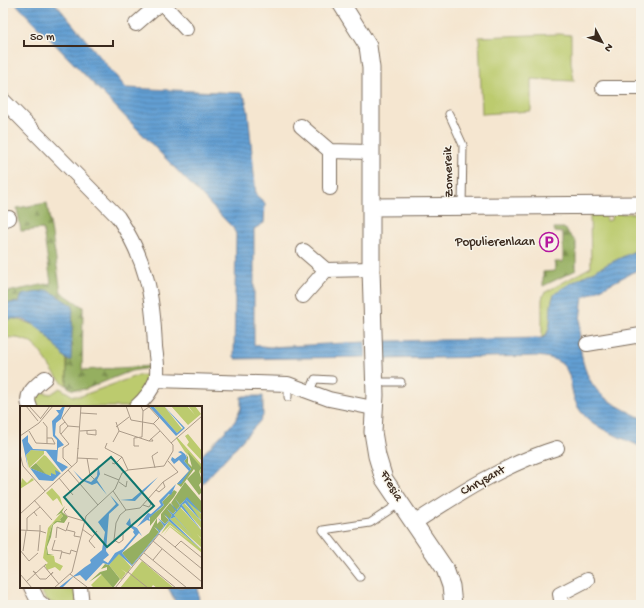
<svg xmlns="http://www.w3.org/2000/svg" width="644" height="608" font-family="'Gochi Hand',sans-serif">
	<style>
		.grass { fill: #bccb6e; stroke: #7c7a46 }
		.forest { fill: url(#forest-firs); stroke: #686c40 }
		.water { fill: url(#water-rules); stroke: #4e6478 }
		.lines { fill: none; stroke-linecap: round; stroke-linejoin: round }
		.service-casing { stroke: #7c6c5c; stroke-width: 9 }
		.minor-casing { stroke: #7c6c5c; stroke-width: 16 }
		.tertiary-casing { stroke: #7c6c5c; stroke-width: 19 }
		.service { stroke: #fff; stroke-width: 7 }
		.minor { stroke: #fff; stroke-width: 14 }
		.tertiary { stroke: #fff; stroke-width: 17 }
		.labels { text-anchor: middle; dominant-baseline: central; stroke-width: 3; stroke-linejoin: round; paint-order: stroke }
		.street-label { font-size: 13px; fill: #3b2a1e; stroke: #f7f3e8 }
		.poi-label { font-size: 13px; fill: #3b2a1e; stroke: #f7f3e8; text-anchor: end }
		.inset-road { fill: none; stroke: #ab9b89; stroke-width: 1 }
		.view { fill: #0f766e; fill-opacity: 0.15; stroke: #0f766e; stroke-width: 2 }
		.inset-edge { fill: none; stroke: #3b2a1e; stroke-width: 2 }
	</style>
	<defs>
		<pattern id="forest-firs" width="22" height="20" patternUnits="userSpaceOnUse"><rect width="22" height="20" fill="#95af61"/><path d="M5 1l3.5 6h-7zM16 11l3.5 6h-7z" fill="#7b8f4f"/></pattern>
		<pattern id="water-rules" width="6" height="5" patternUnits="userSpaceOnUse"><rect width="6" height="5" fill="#629fd3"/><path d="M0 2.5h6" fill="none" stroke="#5282ab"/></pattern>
	</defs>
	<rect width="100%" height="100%" fill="#f7f3e8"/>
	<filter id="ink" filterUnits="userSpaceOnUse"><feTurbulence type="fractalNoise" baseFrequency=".025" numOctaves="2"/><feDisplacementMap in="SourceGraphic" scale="8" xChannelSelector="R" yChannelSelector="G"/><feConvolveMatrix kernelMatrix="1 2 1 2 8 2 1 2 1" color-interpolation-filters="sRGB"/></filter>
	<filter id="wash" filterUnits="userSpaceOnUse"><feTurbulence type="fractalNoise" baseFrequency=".012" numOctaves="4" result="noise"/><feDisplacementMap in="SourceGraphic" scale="16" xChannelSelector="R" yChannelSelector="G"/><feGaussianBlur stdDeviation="0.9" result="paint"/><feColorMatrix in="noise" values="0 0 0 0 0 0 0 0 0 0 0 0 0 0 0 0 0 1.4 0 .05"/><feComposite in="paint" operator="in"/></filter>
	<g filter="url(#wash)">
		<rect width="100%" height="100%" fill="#f5e6d0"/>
		<path class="grass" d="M559,34l12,1v27l3,19 -43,-2v32l-49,3 -3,-77z
			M641,213v35c-14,7 -81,38 -87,47 -7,13 1,34 -12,43v-39l2,-6 47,-26 -1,-53h16v7l5,-1v-6z
			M12,318l23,7 13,11 19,24v26c-27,-20 -21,-52 -64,-48v-17z
			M145,375l6,3 -21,29h-95l1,-10 4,-5 11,2 9,-6 13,8h8l55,-20z
			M40,587h35l3,18c-18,0 -32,3 -38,-18z"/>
		<path class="forest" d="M47,203l14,89 22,15 -1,63 70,-4 -2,2 -19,3 -45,18 -7,1 -8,-1 -4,-3v-26h4l-52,-58 -16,2v-11l48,-10 -8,-54 -22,2 -4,-23z
			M554,228h10l12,14v28l-33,16v-14l12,-1v-9h8v-29l-8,-1z"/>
		<path class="water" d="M15,3h40l71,85 115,5 4,5 3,13 8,84 9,8 -1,20 -10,6v116l16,2 95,-5v15l-129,2 -2,-2 2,-123 -3,-6z
			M641,248v20l-58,30c-6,34 -7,80 25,102 10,7 22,12 33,18v29c-19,-10 -45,-17 -59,-34 -20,-25 1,-53 -45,-57l-153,3v-18l159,-3c12,-9 4,-30 11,-43 6,-9 73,-40 87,-47z
			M48,290l25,16 -2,54h-4c-17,-19 -34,-50 -64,-39v-17l16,-2 3,-7z
			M244,396h19v20l-3,5 -59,64v-29l34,-35 6,-13v-11z
			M168,587h30l1,18h-22z"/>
	</g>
	<g filter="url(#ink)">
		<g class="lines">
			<defs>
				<path id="service" d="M449,114l14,31 -1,62
					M374,382h27
					M310,391l5,-12 17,1
					M288,397v-13
					M360,577l-37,-47 47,-7 30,-20"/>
				<path id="minor" d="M162,3l24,26
					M136,24l24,-21
					M603,88h38
					M3,100l115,117c29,44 35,78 37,130 1,9 4,24 1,33 -4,10 -12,20 -20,27
					M301,126l29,25 40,1
					M330,188v-37
					M3,220l6,-2
					M304,251l22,19
					M303,296l23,-26 45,-1
					M587,344l54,-9
					M156,380l132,4 41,15 44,9
					M30,407c-7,-13 7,-22 15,-29
					M414,523c46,-30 91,-59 143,-75
					M31,587l7,14 5,4
					M80,587l2,18
					M562,605l-2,-11 27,-14"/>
				<path id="tertiary" d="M341,3l27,43 3,22v201l4,126 -2,37 4,24 7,23 61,90 6,17 2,19
					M372,207l269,-2"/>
			</defs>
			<use href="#service" class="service-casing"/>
			<use href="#minor" class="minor-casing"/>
			<use href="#tertiary" class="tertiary-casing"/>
			<use href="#service" class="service"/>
			<use href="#minor" class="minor"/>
			<use href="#tertiary" class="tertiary"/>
		</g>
	</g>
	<defs>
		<symbol id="parking-ring" viewBox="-11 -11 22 22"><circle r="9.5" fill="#f7f3e8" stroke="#b5179e" stroke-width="1.5"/><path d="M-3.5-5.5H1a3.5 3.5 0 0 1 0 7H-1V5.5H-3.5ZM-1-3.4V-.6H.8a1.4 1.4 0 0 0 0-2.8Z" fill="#b5179e"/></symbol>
	</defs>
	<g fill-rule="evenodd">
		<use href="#parking-ring" x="538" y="231" width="22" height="22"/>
	</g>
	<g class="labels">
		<g class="street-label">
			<text transform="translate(449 172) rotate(-92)">Zomereik</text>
			<text transform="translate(483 481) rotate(-29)">Chrysant</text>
			<text transform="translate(391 486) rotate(60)">Fresia</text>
		</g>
		<g class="poi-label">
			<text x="535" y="242">Populierenlaan</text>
		</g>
	</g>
	<g transform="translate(20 406)">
		<rect width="182" height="182" fill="#f5e6d0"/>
		<path d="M133,0h11l18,23 -5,4zM151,0h16l8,9 -7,-9h7l6,8 -13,11zM168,28l14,17v10l-15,-16 2,-3 -4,-6zM157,31l25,28v10l-3,-4 3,-3 -17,-16 -9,-14zM11,44l13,1v3l-15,14 -3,-13zM24,49l2,1 14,16 -6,4 -7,-1 -11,-12zM2,72l5,5 5,-5 2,2 -14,9zM32,82l8,9 3,10 -6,-9 -4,3 -7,-8zM168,93l14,16v6l-16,-18zM164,97l18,19v7l-20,-23zM160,101l22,24v8l-5,-5 5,6v8l-32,-29 5,-2 18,20 -19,-22zM41,107l2,3 -3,3 2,1 -10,4 -6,26 1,4 7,2 1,6 8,4 -3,5 -5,-4 -8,3 -2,-5 3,-2 -5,-5 5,-30zM149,115l33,29v3l-32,-26 -7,9 7,-10 20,15 -20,-16 -9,9zM99,147l12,14 -4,6 -6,-4 5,4 -5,7 -12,-15zM122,155l32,27h-17l-4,-3 -2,3h-31zM82,168l11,14h-19l-3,-3z" fill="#bccb6e"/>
		<path d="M168,46l14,16 -3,3 3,10 -3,4 3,7 -3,3 -12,-16 8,-8 -1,-2 -13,18 -4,-3 14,-15 -7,-8 3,-3 -1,-4 2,3v6l4,4zM16,57l11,12 -17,-7zM165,76l17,20v12l-15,-16 -7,7 -5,-7 5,8 -7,8 -6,-5 5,6 -2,4 -6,-4 5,5 -4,4 -4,-4v-6l9,-11 4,4 -3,-4zM154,84l3,2 -3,5 -24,29v-10l10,-7 4,-4 -2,-3zM45,100l-3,6 6,5 -4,6 -7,-1 -4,3 -2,12 -4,10 1,7 6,1h-7l-1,-7 6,-23 4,-4h5l-1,-2 3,-3 -2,-3 -5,3zM137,112v6l3,-3 4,5 -4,5 -6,-4 5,5 -27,33 -10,-12 27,-20zM85,158l4,1 11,14 -7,9 -12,-14 -12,8 11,-10 7,-2v-3l-6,2z" fill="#95af61"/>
		<path d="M43,0h2l-4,13 -5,4 -1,12 9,10 -6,3 -1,13 11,6 -6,5 -16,-21 -15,-1 -5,5 2,13 -6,-28 6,-5v7l5,7 24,1v-10l-4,-4 -1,-15 7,-7 -3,-4h4zM129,0h4l24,27 6,-5 -19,-22 21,22 -9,8zM161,45l4,3 2,4 -3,3 7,8 -10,15h-4l12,-13 -10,-11 -5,4 -3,-4 1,-3 3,2 7,-5 -4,-2zM78,59l2,9 -3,6 10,15 -10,-12 -5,2 -11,-5 -8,-10 9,9 9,3 6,-6zM10,62l21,8v-3l5,2 -1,-5 6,3 -8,8 -14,-1zM138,71l-23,24 -15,-1 12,-1zM156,78l-5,11 -2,-1 -7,8 2,3 -15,13 1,3 -3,-1 -10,7 11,-14 3,1 10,-9 -2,-4zM158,88l6,7 3,-4 15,17 -16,-14 16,22 -17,-19 -3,2 20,26 -21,-24 -7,8 19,22 -18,-20 -5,2 32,31 -33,-29 -37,45 -13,-12 -10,11 -6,-2 -17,18 -6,-6 -7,2 -11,11h-4l27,-21 6,-4 -1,-3 12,-10 3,-18 -7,-10 18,-18 -6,-9 9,10 -10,9 -3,37 3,4 -6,5 5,3 7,-10 8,-4 12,-14 -2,-3 1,-2 -8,-6 4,-6 1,7 6,3 5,8 -3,-3 -17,20 10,12 27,-33 -4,-6 5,5 4,-5 -6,-8 7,6 4,-4 -5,-7 6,6 2,-4 -5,-6 6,5 3,-3 -6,-8 7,7 3,-4 -6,-8 6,7 4,-4z" fill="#629fd3"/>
		<path class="inset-road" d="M6,0l12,15M9,0l12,13M121,0l2,5 6,-4 10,11 -6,6M61,7l16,1M21,12l9,-12M23,16l4,5v17M45,16l-5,4v7l9,11M96,16l3,9 30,10M48,20l12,1M96,21l13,-10M9,25l7,12 19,1 -3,-6h-5M60,25l16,-1v5l-9,-1v-3M41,28l7,-8 -6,-8 9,-12M0,30l19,-13 14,-17M131,32l2,3h-4l2,-2 9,-8M93,36l6,-11M87,37l-2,5 17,9 6,13M151,37l31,-27M49,38l-6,4v10l9,9M119,40h-5v-8l8,-1 1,-26M58,43l3,-43M0,48l3,12 22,25M57,52l21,1M67,52l3,17 4,4M92,57l3,1 7,-7M135,62l-3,-12 6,-4M48,64l30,35M84,68l15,6M39,72l14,17M99,76l7,5 1,-6M136,84l3,2 6,-5 -2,-5M93,85l13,19M14,94l18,20M123,99l6,2 2,-3 -3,-4M47,103l-3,3 3,4 17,5M0,108l57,-52 1,-14M17,110l-3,-4 6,-5M20,119v6l6,2M62,123l11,8M0,124l20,1M47,124l8,2 -1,4 6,1M7,125v-13l7,-6M103,126v8l-4,3 -5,-3 2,-17 4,-8 6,-5 14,-2 23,-26 15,-10 -10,-11M36,132l1,-11 9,4 3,-9M35,134l-3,10 10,1 -2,8M133,135l49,41M155,141l6,-6 21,17M75,142l-6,-7 8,-10M0,144l9,11 9,-8M3,145l3,-20M18,145l2,-20M42,146l8,2 1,-4 6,2M124,147l43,35M119,152l37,30M133,154l9,-11M24,160l15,18M108,166l20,16M16,167l-3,-2 7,8h6l7,-7 -2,3M0,168l12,14M50,168l17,13M6,176l20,-18M34,182l18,-16 14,-56 29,-27 7,-16 6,-3 36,-4 9,-15v-6l-19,-21 -23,-4 -5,-14M95,182l44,-54 43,35"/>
		<path class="view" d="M91,51l43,49 -47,41 -43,-50z"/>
		<rect width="182" height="182" class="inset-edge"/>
	</g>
	<rect width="644" height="608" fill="none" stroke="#f7f3e8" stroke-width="16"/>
	<g transform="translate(602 42) rotate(131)" stroke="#f7f3e8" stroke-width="3" paint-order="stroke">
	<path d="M0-3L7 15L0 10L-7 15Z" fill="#3b2a1e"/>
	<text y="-6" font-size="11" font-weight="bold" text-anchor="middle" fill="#3b2a1e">N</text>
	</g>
	<path d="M24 40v6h89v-6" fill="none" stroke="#3b2a1e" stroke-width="2"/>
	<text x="30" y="40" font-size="12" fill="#3b2a1e" stroke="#f7f3e8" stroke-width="3" paint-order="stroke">50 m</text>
</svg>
